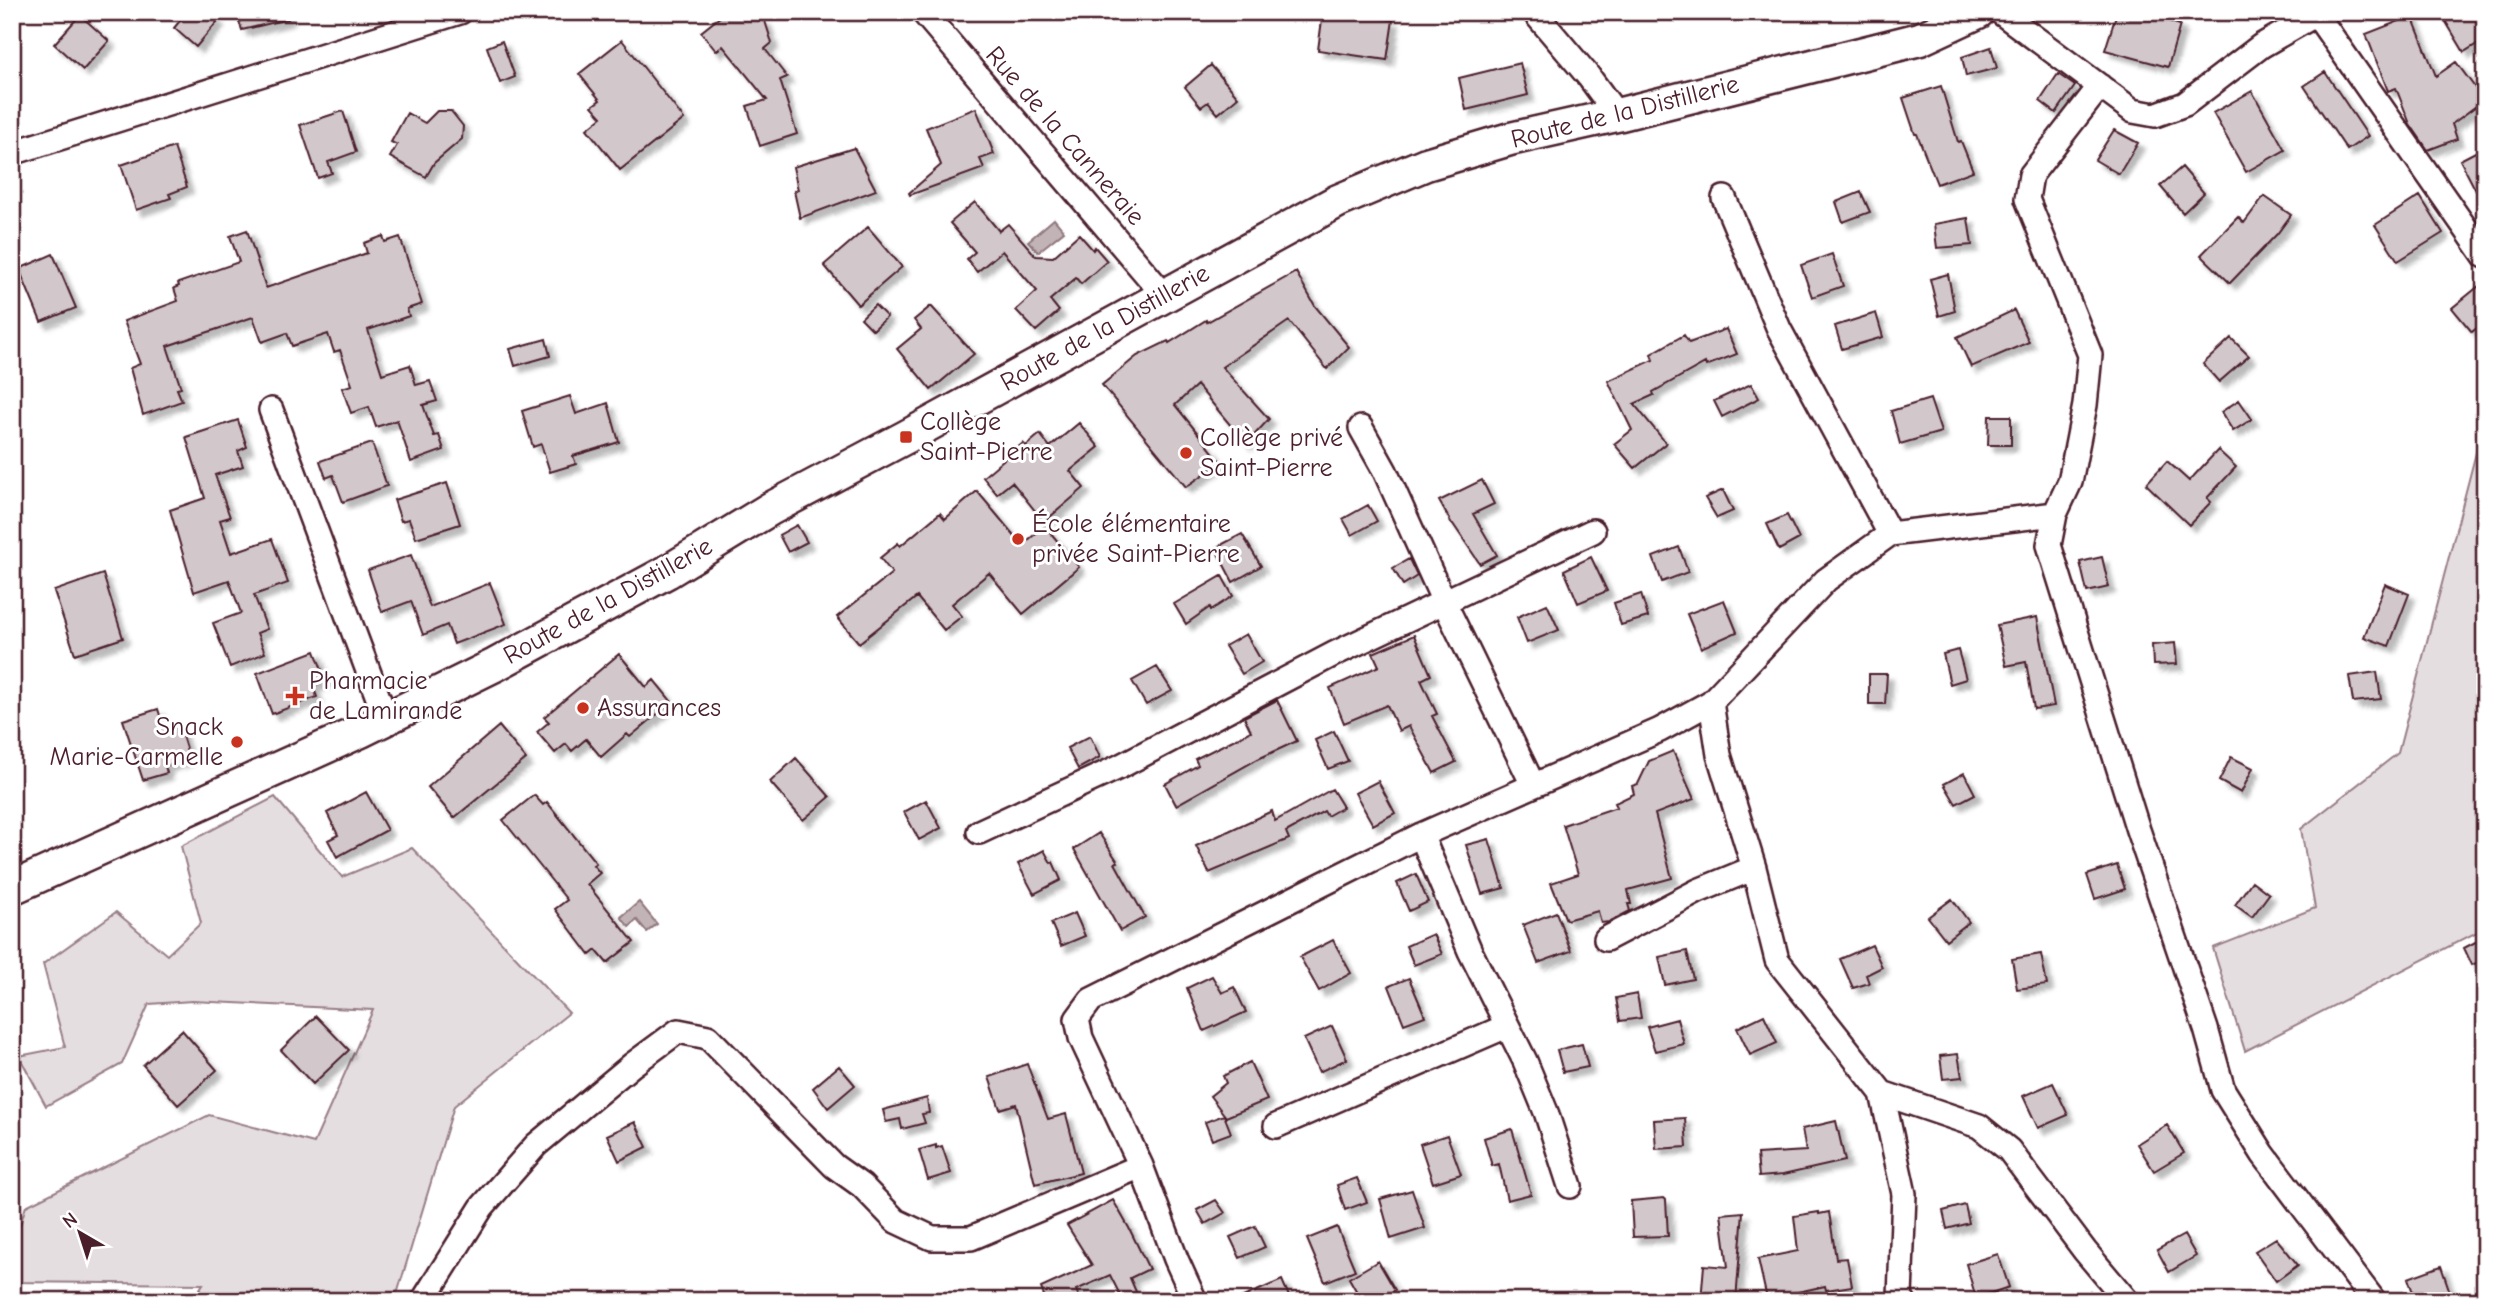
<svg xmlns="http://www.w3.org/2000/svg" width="2497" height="1313" font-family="'Comic Neue',sans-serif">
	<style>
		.green { fill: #e5dee0; stroke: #987e86; stroke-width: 2 }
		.water { fill: #c1b3b6; stroke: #91787e; stroke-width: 2 }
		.building { fill: #d2c7cb; stroke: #4a1f2b; stroke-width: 2; filter: url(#shadow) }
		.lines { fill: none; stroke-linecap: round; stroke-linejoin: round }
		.street-casing { stroke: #4a1f2b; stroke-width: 28 }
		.secondary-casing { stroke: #4a1f2b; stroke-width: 37 }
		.street { stroke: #fff; stroke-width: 23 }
		.secondary { stroke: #fff; stroke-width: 32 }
		.poi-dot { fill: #c8321e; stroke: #fff; stroke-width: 2.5 }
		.labels { text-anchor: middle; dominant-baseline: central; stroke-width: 6; stroke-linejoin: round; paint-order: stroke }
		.street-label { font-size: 26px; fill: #4a1f2b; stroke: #fff }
		.poi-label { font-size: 26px; fill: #4a1f2b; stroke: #fff; text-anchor: start }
	</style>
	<defs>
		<filter id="shadow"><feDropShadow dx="6" dy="6" stdDeviation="2" flood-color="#0004"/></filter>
	</defs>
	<rect width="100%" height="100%" fill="#fff"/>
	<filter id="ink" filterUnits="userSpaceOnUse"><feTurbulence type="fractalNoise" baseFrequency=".0143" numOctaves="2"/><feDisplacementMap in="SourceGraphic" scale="14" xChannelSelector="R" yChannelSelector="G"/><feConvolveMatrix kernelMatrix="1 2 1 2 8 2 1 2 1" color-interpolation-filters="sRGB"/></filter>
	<g filter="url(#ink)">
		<path class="green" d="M2485,418v510l-240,123 -32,-103 102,-40 -14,-79 97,-76z
			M275,797l67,80 70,-29 157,165 -115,93 -56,185 -12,10h-194l11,-17 -191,-2v-31l14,-45 183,-91 105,28 59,-133 -181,-9 -43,3 -27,60 -76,42 -27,-50 46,-9 -22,-83 73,-52 51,43 34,-32 -20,-77z"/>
		<path class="water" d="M1054,219l10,12 -26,21 -10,-11z
			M639,902l18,22 -10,8 -10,-12 -8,7 -8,-10z"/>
		<path class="building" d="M187,12h20l11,9 -22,26 -22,-19z
			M236,12h51l1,7 -46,11z
			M726,12h10l29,9 7,22 -7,6 22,28 -7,3 17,54 -37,12 -13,-40 20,-6 -44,-54 -7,5 -15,-19z
			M1323,12h17l53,8 -6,40 -69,-10z
			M2117,12h56l-2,10 9,3 -12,42 -63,-17z
			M2440,12h45v27l-21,13z
			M80,15l29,26 -26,29 -29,-26z
			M2412,16l24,60 20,-14 28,38 -32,24 5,15 -29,11 -18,-26 -14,-36 -8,3 -22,-57z
			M622,40l62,79 -64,51 -33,-41 15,-12 -10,-11 8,-6 -21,-26z
			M502,41l13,36 -15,6 -13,-36z
			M1991,47l6,21 -31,8 -4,-19z
			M1520,63l8,32 -62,15 -7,-32z
			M1211,65l27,32 -20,17 -10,-12 -7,5 -16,-20z
			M2325,72l43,64 -21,14 -43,-64z
			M2058,74l17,12 -19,27 -16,-12z
			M1941,86l17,56 3,-1 12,30 -36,13 -20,-50h-2l-12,-36z
			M2252,91l33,59 -39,22 -33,-59z
			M976,108l18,46 -14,5 4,9 -74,27 -1,-2 32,-28 -15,-37z
			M343,111l13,41 -28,10 4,11 -14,5 -18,-53z
			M437,111h14l12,15 -1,13 -28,24 -8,14 -36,-20 7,-12 -6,-3 16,-29 18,10z
			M2114,130l24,13 -19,31 -24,-14z
			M174,147l13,40 -18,7 2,4 -35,12 -15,-45z
			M2485,147v61l-25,-48z
			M854,148l22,42 -76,28 -6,-27 4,-1 -5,-23z
			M2182,167l22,26 -21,20 -23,-27z
			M1861,192l9,20 -27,10 -7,-20z
			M2264,196l27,19 -14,19 -47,49 -29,-28 37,-38 6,6z
			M2420,196l23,37 -45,28 -23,-36z
			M975,202l24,29 9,-7 28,32 17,1 26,-23 14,16 2,-3 12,14 -26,23 -5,-6 -26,22 9,11 -23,20 -20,-21 21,-19 -35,-40 -25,21 -10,-13 8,-7 -25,-29z
			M1968,218l4,27 -35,3 -3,-24z
			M868,227l34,40 -44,38 -34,-40z
			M247,230l19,58 101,-35 -3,-10 19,-7 2,6 15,-5 22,67 -15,5 2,7 -41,14 14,44 28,-9 6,20 14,-4 7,20 -14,4 11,31 5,-1 5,15 -33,12 -14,-42 -21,7 -7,-20 -18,6 -9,-25 10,-3 -12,-35 -6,2 -6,-18 -36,12 -5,-13 -25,9 -9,-25 -86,29 14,42 -4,1 5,12 -39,14 -13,-47 10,-4 -16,-43 54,-20 -4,-13 5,-2 -1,-3 61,-21 -9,-26z
			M53,254l23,54 -35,14 -22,-53z
			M1832,254l11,32 -31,11 -11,-32z
			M1296,272l19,34 34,41 -22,22 -38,-48 -67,46 47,52 -23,25 -49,-59 -22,20 46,57 -35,25 -84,-102 35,-29 31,-15 1,2 37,-23 1,2z
			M1948,274l7,37 -16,5 -9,-37z
			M2485,281v40l-13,11 -20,-24z
			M875,305l12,12 -14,13 -12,-12z
			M931,306l43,48 -43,36 -34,-41 24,-20 -7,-9z
			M2014,310l15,32 -58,25 -14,-30z
			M1876,313l7,24 -41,12 -7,-23z
			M1726,329l11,25 -31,12 -1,-3 -52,29 1,3 -20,9 32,39 -31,25 -21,-24 18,-14 -24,-49 45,-21 -2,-6 33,-19 5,8z
			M2231,338l18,18 -30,26 -16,-18z
			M546,339l4,17 -35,10 -5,-17z
			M1751,384l8,14 -37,19 -8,-16z
			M570,396l6,18 32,-11 11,39 -46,14 3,8 -26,8 -9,-28 -8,3 -11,-36z
			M1930,399l11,33 -41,12 -9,-33z
			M2239,400l13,19 -19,12 -12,-19z
			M1989,416h22v29h-23z
			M238,420l9,27 -9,4 5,15 -28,9 15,42 -10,3 11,33 41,-14 16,44 -34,12 13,34 -10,4 8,20 -35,14 -17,-44 28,-10 -12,-33 -35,12 -24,-82 35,-12 -19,-61z
			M1079,423l20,24 -29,24 14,17 -40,34 -32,-40 -15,12 -14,-17 40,-34 3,3 14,-12 10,13z
			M372,443l15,43 -44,16 -10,-27 -7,3 -6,-17z
			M2218,450l18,17 -29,31 4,4 -22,23 -43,-41 21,-23 22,20z
			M1482,480l12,24 -21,10 24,41 -17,9 -27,-40h-1l-13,-23z
			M447,483l13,41 -44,14 -7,-19 -8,2 -7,-21z
			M1723,490l10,21 -16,7 -12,-20z
			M977,491l45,54 23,-19 34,41 -56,47 -34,-41 -37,31 10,12 -18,14 -27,-33 -58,46 -22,-26 55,-44 -12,-15 18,-15 2,3 40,-33 5,6z
			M1368,505l9,16 -25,14 -9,-16z
			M1787,515l12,24 -20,11 -12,-26z
			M797,525l10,17 -19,10 -9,-17z
			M1242,534l19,32 -28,16 -18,-34z
			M1679,547l9,25 -26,10 -9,-25z
			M411,555l19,52 60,-24 16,41 -52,20 -7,-19 -24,10 -12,-34 -29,11 -14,-42z
			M1591,557l16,34 -29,12 -14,-33z
			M2102,557l7,30 -22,5 -7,-30z
			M1409,559l8,17 -14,9 -10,-17z
			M103,574l20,64 -48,16 -21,-63z
			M1222,576l11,20 -22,14 -1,-3 -24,17 -12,-20z
			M2385,584l24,10 -20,52 -25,-9z
			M1641,594l7,23 -27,8 -7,-22z
			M1724,600l13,32 -36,16 -14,-34z
			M1547,604l12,26 -32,13 -10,-26z
			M2037,617l17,89 -20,3 -8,-47 -20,4 -9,-41z
			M1246,634l16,28 -20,12 -17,-28z
			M1414,635l17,40 -10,5 16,34 -5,2 24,46 -22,11 -25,-47 -10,5 -12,-26 -43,18 -14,-35 49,-22 -6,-13z
			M2175,643l2,21 -24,1 -1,-20z
			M1958,650l8,29 -16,5 -7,-30z
			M315,651l11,30 -13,5 4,11 -45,17 -15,-41z
			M619,654l27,33 8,-7 18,22 -42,35 -3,-3 -26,23 -15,-18 -14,12 -6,-7 -11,9 -18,-21 12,-10 -5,-5z
			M1157,667l15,24 -26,14 -14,-24z
			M2377,672l4,27 -28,3 -4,-26z
			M1869,674h18l-2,30h-16z
			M1277,700l20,41 -39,18 -82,46 -11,-21 33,-19 -3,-6 56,-28 -7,-14z
			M158,709l7,22 14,-5 10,32 -24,8 2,7 -24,7 -20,-60z
			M499,726l27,33 -72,59 -26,-31z
			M1334,731l14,30 -20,8 -13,-29z
			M1090,736l10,21 -22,12 -11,-21z
			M1673,751l21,48 -39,15 17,64 -44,12 3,14h-3l2,7 -21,11 -8,1 -3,-12 -32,9 -15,-37 27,-9 -15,-49 54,-18 -2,-4 19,-9 -2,-8 6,-2 11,-23z
			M2231,757l22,11 -12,25 -22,-12z
			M796,758l34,39 -27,23 -33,-38z
			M1964,773l11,21 -19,10 -12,-20z
			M1378,781l17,32 -22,12 -18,-32z
			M1332,789l11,18 -16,9 -3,-5 -38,21 3,7 -80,34 -13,-27 76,-35 3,10z
			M366,792l21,38 -50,27 -9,-17 10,-5 -11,-22z
			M534,795l9,10 4,-3 49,61 -3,2 7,8 -13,11 47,58 -27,21 -11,-13 -6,5 -35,-46 12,-9 -64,-80z
			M926,800l15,28 -22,12 -15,-28z
			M1099,833l19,29 -3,1 30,54 -25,14 -46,-82z
			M1489,839l15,49 -22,6 -16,-49z
			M1044,850l7,13 2,-1 8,18 -27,14 -16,-30z
			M2117,865l8,24 -30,10 -8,-24z
			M1416,874l12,28 -19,9 -12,-28z
			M2252,881l17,13 -17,23 -17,-12z
			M1952,899l17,23 -23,18 -18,-23z
			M1556,912l15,39 -33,12 -15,-38z
			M1075,913l10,23 -24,10 -10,-23z
			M1433,934l9,20 -28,11 -8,-19z
			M2485,937v22l-13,6 -8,-17z
			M1333,940l18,33 -32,18 -19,-34z
			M1872,945l10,22 -16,8 3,8 -16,5 -13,-29z
			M1687,951l6,28 -28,6 -6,-28z
			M2041,954l6,31 -30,4 -5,-30z
			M1212,976l10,17 12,-6 12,25 -42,19 -17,-43z
			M1409,978l16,38 -21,8 -15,-38z
			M1637,994l4,24 -21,3 -4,-23z
			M1764,1015l13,28 -27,12 -13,-27z
			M316,1016l33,34 -36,34 -32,-34z
			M1677,1019l7,25 -29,7 -8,-24z
			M1332,1026l15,33 -28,13 -15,-33z
			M182,1030l35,40 -39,35 -35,-40z
			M1582,1044l6,23 -25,5 -6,-22z
			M1958,1054l4,23 -19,2 -3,-23z
			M1250,1062l17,38 -41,17 -16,-21 16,-13 -3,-7z
			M1027,1064l21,55 18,-5 15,59 -46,11 -19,-80 -16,5 -11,-32z
			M839,1066l16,19 -27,23 -15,-20z
			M2053,1083l15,32 -30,13 -15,-32z
			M927,1098l2,15 -7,1 3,9 -23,6 -2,-10 -14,3 -3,-12z
			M1224,1115l7,18 -19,7 -7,-18z
			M1685,1118l2,29 -31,2 -2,-29z
			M1836,1121l9,40 -62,14 -24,2 -2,-23 49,-3 -4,-22z
			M635,1122l12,25 -28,14 -12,-26z
			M2167,1125l17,28 -30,18 -17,-27z
			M1512,1129l19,65 -24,6 -8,-36 -7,2 -8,-28z
			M1447,1135l14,39 -28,9 -13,-39z
			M936,1145v3l6,-2 9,27 -23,7 -9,-30z
			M1357,1178l10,24 -22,8 -8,-25z
			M1412,1190l13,38 -34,11 -11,-40z
			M1664,1198l2,2 2,36 -35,1 -2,-36z
			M1113,1200l16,28 20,41 -19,9 10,23h-17l-13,-26 -34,15 5,11h-35l-5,-13 51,-23 -25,-40z
			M1216,1200l9,13 -20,11 -8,-14z
			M1965,1205l4,18 -22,6 -4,-18z
			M1743,1212l-7,89h-35l3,-36 24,2 -7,-53z
			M1819,1212v2l10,-2 7,47 11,-1 5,28 -26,4 -1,-4 -58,13 -9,-40 40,-8 -4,-35z
			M1255,1226l10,21 -25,11 -10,-21z
			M1337,1227l18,43 -30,12 -18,-43z
			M2184,1235l12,21 -27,16 -12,-22z
			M2276,1238l22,27 -22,16 -21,-30z
			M1998,1254l11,33 -33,11 -10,-34z
			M1378,1261l17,29 -19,11h-14l-13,-23z
			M2441,1266l12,35h-37l-8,-23z
			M1282,1280l9,21h-57z"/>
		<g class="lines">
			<defs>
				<path id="street" d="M923,12l241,283
					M1534,12l55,65 28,38
					M2000,12l133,99 22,4 30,-11 76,-58 59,-34
					M2316,14l169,242
					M12,153l448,-141
					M1724,198l55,131 111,205
					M271,410l115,309
					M1361,428l24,43 59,131 89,183
					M2055,514l-6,31 89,285 68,199 17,61 40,64 111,147
					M1711,702l8,53 35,113 23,92 105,133 22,101 -4,103 3,4
					M979,832l140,-65 215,-113 259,-123
					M1421,835l49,116 55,110 21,51 24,74
					M1606,939l92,-48 56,-23
					M1882,1093l97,33 30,24 76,101 42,50
					M1276,1126l231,-100
					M423,1301l59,-94 54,-62 96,-80 46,-34 30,6 126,129 28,20 34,35 36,17h39l170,-72
					M1195,1301l-19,-42 -35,-93 -60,-128 -4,-19 14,-19 330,-165 239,-105 51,-28 115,-122 64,-46 165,-20 15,-32 15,-77 5,-50 -63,-156 4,-24 69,-89"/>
				<path id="secondary" d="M12,888l349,-157 134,-66 172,-93 103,-63 136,-72 432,-236 88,-37 84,-25 107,-24 303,-76 58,-27"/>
			</defs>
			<use href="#street" class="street-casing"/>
			<use href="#secondary" class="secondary-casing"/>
			<use href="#street" class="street"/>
			<use href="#secondary" class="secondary"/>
		</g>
	</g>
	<g class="poi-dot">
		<rect x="899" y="430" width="14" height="14" rx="3.5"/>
		<circle cx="1186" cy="453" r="7"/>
		<circle cx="1018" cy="539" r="7"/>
		<path d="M291.5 685.5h7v7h7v7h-7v7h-7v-7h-7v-7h7z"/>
		<circle cx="583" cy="708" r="7"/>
		<circle cx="237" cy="742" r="7"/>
	</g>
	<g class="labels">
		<g class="street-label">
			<text transform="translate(1625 112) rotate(-14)">Route de la Distillerie</text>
			<text transform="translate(1065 136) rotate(49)">Rue de la Canneraie</text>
			<text transform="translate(1105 328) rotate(-29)">Route de la Distillerie</text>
			<text transform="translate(608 601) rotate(-29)">Route de la Distillerie</text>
		</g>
		<g class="poi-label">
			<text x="920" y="422">Collège<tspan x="920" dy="30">Saint-Pierre</tspan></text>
			<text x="1200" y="438">Collège privé<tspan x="1200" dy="30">Saint-Pierre</tspan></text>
			<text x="1032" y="524">École élémentaire<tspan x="1032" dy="30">privée Saint-Pierre</tspan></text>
			<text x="309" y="681">Pharmacie<tspan x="309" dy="30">de Lamirande</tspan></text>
			<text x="597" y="708">Assurances</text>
			<text x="223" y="727" text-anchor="end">Snack<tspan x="223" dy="30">Marie-Carmelle</tspan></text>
		</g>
	</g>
	<rect width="2497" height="1313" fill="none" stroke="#fff" stroke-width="42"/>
	<rect x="21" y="21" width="2455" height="1271" fill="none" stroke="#4a1f2b" stroke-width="2.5" filter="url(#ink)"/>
	<g transform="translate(80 1233) rotate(321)" stroke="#ffffff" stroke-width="5" paint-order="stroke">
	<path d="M0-5L12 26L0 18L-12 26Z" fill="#4a1f2b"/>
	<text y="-10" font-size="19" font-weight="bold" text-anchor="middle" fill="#4a1f2b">N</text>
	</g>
</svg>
